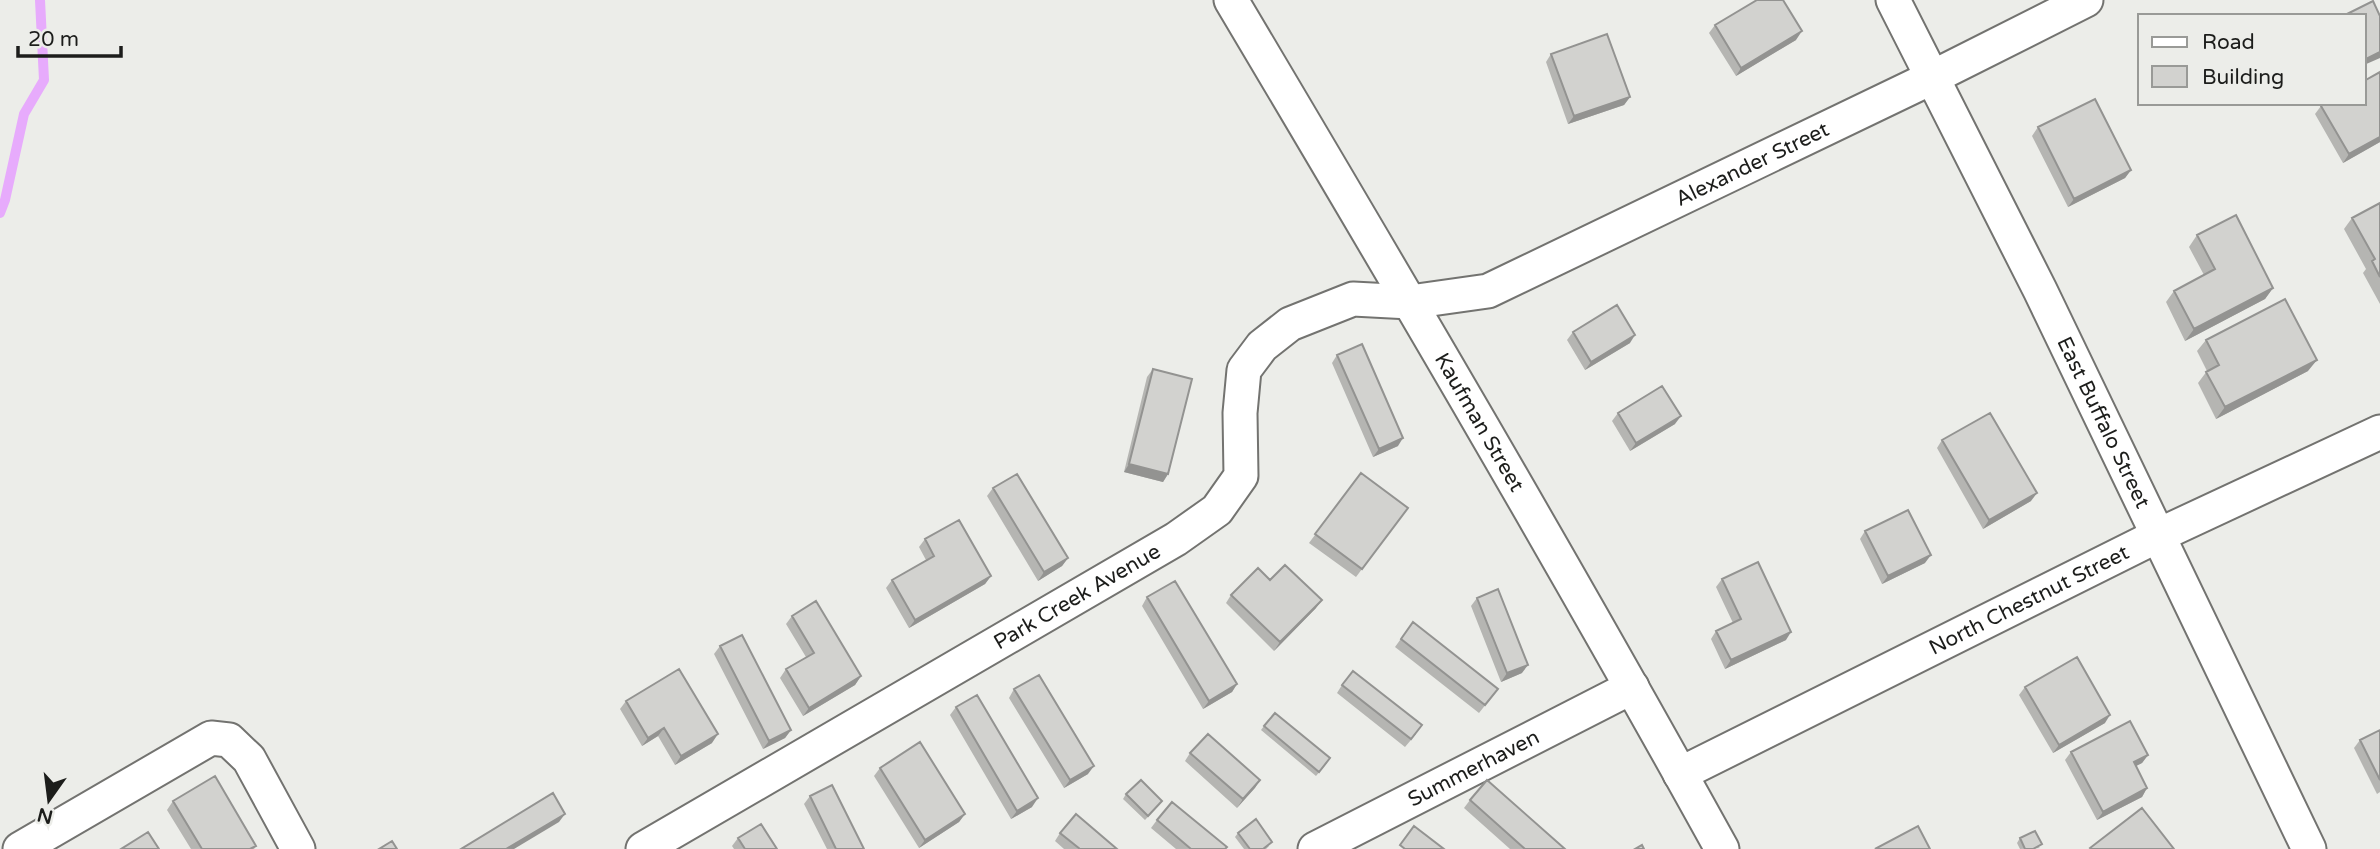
<svg xmlns="http://www.w3.org/2000/svg" width="2380" height="849" font-family="'Varela Round',sans-serif">
	<style>
		.lines { fill: none; stroke-linecap: round; stroke-linejoin: round }
		.stream { stroke: #e7abfc; stroke-width: 10 }
		.street-casing { stroke: #737370; stroke-width: 37 }
		.street { stroke: #fff; stroke-width: 33 }
		.wall { fill: #b5b5b2 }
		.shaded-wall { fill: #939391 }
		.building { fill: #d2d2cf; stroke: #939391; stroke-width: 2 }
		.labels { text-anchor: middle; dominant-baseline: central; stroke-width: 5; stroke-linejoin: round; paint-order: stroke }
		.street-label { font-size: 21px; fill: #1c1d1b; stroke: #ecede9 }
	</style>
	<rect width="100%" height="100%" fill="#ecede9"/>
	<g class="lines">
		<path class="stream" d="M0,213l5,-13 19,-86 20,-34 -4,-80"/>
		<defs>
			<g id="street">
				<path id="s1" d="M1231,0c167,281 333,563 491,849"/>
				<path id="s2" d="M1893,0l147,290 269,559"/>
				<path id="s3" d="M1680,774l477,-238 223,-104"/>
				<path d="M20,849l191,-111 18,2 20,19 49,90"/>
				<path id="s4" d="M643,849l533,-310 41,-29 24,-34 -1,-63 4,-43 18,-24 28,-22 63,-25 57,3 78,-11 445,-214 153,-77"/>
				<path id="s5" d="M1315,849l317,-162"/>
			</g>
		</defs>
		<use href="#street" class="street-casing"/>
		<use href="#street" class="street"/>
	</g>
	<path class="wall" d="M1715,25l81,15 -60,36 -27,-43z
		M1551,54l79,43 -6,8 -56,19 -22,-62z
		M2321,106l59,36 -37,21 -28,-49z
		M2038,127l93,43 -6,8 -57,29 -36,-71z
		M2380,203v101l-17,-31 3,-4 -22,-40 8,-11z
		M2197,235l76,53 -8,11 -80,42 -19,-39 8,-11 30,-16 -15,-28z
		M1573,332l57,11 -45,27 -18,-30z
		M2206,340l102,31 -92,48 -18,-36 9,-12 -10,-20z
		M1337,355l61,91 -25,11 -41,-94z
		M1153,369l15,105 -5,8 -39,-10 23,-95z
		M1618,413l57,11 -45,27 -18,-30z
		M1942,440l89,61 -48,28 -46,-81z
		M1361,473l47,35 -52,69 -47,-34z
		M993,488l75,70 -6,8 -24,15 -51,-85z
		M1865,531l60,32 -43,21 -22,-45z
		M925,539l66,37 -6,8 -76,44 -23,-40 6,-8 34,-20 -7,-13z
		M1722,579l64,61 -61,29 -14,-30 5,-8 17,-8 -17,-36z
		M1270,580l46,28 -42,43 -48,-48 5,-8z
		M1147,597l90,87 -5,8 -29,17 -61,-103z
		M1477,598l45,75 -21,9 -30,-76z
		M792,616l69,60 -6,9 -52,31 -23,-38 6,-9 20,-12 -20,-33z
		M1413,622l85,67 -19,24 -84,-66z
		M720,646l71,84 -6,8 -22,11 -49,-95z
		M1342,685l74,49 -11,13 -68,-54z
		M2025,687l80,36 -52,30 -34,-58z
		M1014,689l74,85 -24,14 -55,-90z
		M626,701l86,42 -37,22 -17,-29 -16,10 -22,-37z
		M956,707l76,100 -21,12 -61,-104z
		M1264,726l63,37 -11,13 -55,-46z
		M2380,730v62l-3,2 -23,-46 6,-8z
		M2071,752l77,3 -6,8 -6,3 11,22 -5,9 -45,23 -32,-60z
		M1190,753l70,27 -23,28 -52,-47z
		M880,768l85,46 -6,8 -40,26 -45,-72z
		M1126,794l33,11 -14,15 -22,-21z
		M810,796l54,53h-37l-23,-45z
		M1470,800l95,49h-55l-46,-41z
		M173,801l83,45 -2,3h-63l-24,-39z
		M1157,820l69,29h-50l-25,-21z
		M1060,833l57,16h-53l-9,-8z
		M1238,833l31,13 -3,3h-22l-9,-12z
		M738,838l39,11h-43l-2,-3z
		M2020,838l20,10 -20,1 -3,-6z"/>
	<path class="shaded-wall" d="M1802,31l-6,9 -60,36 5,-8z
		M2380,52v6l-16,7v-5z
		M1630,97l-6,8 -56,19 6,-8z
		M2380,137v5l-37,21 6,-9z
		M2131,170l-6,8 -57,29 6,-8z
		M2273,288l-8,11 -80,42 9,-12z
		M1635,335l-5,8 -45,27 6,-8z
		M2317,360l-9,11 -92,48 9,-12z
		M1681,416l-6,8 -45,27 6,-8z
		M1403,438l-5,8 -25,11 6,-8z
		M1129,464l39,10 -5,8 -39,-10z
		M2037,493l-6,8 -48,28 6,-9z
		M1931,555l-6,8 -43,21 6,-8z
		M1068,558l-6,8 -24,15 6,-9z
		M991,576l-6,8 -76,44 6,-8z
		M1322,600l-6,8 -42,43 6,-9z
		M1791,632l-5,8 -61,29 6,-9z
		M1528,665l-6,8 -21,9 6,-9z
		M861,676l-6,9 -52,31 6,-8z
		M1237,684l-5,8 -29,17 6,-8z
		M2110,715l-5,8 -52,30 6,-8z
		M664,728l-6,8 -16,10 6,-8z
		M791,730l-6,8 -22,11 6,-8z
		M718,734l-6,9 -37,22 6,-9z
		M2148,755l-6,8 -14,7 6,-8z
		M1094,766l-6,8 -24,14 6,-8z
		M1260,780l-5,8 -18,20 6,-9z
		M2147,788l-5,9 -45,23 6,-8z
		M1038,798l-6,9 -21,12 6,-8z
		M565,814l-6,8 -45,27h-8z
		M965,814l-6,8 -40,26 6,-8z"/>
	<path class="building" d="M1757,0h26l19,31 -61,37 -26,-43z
		M2373,1l7,15v36l-16,8v-44h-21z
		M1607,34l23,63 -56,19 -23,-62z
		M2380,72v65l-31,17 -28,-48 4,-3h39v-22z
		M2095,99l36,71 -57,29 -36,-72z
		M2380,203v74l-8,-16 3,-2 -23,-41z
		M2236,215l37,73 -79,41 -20,-38 41,-22 -18,-34z
		M2285,299l32,61 -92,47 -19,-35 13,-7 -13,-25z
		M1617,305l18,30 -44,27 -18,-30z
		M1362,344l41,94 -24,11 -42,-94z
		M1153,369l39,10 -24,95 -39,-10z
		M1662,386l19,30 -45,27 -18,-30z
		M1990,413l47,80 -48,27 -47,-80z
		M1361,473l47,35 -46,61 -47,-35z
		M1017,474l51,84 -24,14 -51,-84z
		M1908,510l23,45 -43,21 -23,-45z
		M959,520l32,56 -76,44 -23,-40 42,-24 -9,-17z
		M1758,562l33,70 -60,28 -15,-29 25,-12 -19,-40z
		M1285,565l37,35 -42,42 -49,-47 27,-27 12,12z
		M1175,581l62,103 -28,17 -62,-104z
		M1498,589l30,76 -21,8 -30,-75z
		M816,601l45,75 -52,32 -23,-39 28,-16 -22,-37z
		M1413,622l85,67 -13,16 -84,-66z
		M742,635l49,95 -22,11 -49,-95z
		M2077,657l33,58 -51,30 -34,-58z
		M679,669l39,65 -37,22 -17,-28 -16,10 -22,-37z
		M1353,671l69,54 -11,14 -69,-54z
		M1039,675l55,91 -24,14 -56,-91z
		M977,695l61,103 -21,13 -61,-104z
		M1275,713l55,45 -11,14 -55,-46z
		M2130,721l18,34 -14,7 13,26 -44,24 -32,-60z
		M2380,730v50l-20,-40z
		M1208,734l52,46 -17,19 -53,-46z
		M920,742l45,72 -40,26 -45,-72z
		M215,776l41,70 -6,3h-48l-29,-48z
		M1141,780l21,21 -14,15 -22,-22z
		M1487,780l78,69h-40l-55,-49z
		M832,785l32,64h-28l-26,-53z
		M553,793l12,21 -59,35h-45z
		M1172,802l55,45 -2,2h-34l-34,-29z
		M2142,808l32,41h-83l-1,-1z
		M1076,814l41,35h-37l-20,-16z
		M1256,819l16,23 -9,7h-13l-12,-16z
		M761,824l16,25h-32l-7,-11z
		M1414,826l30,23h-39l-5,-4z
		M1918,826l12,23h-55z
		M2035,831l7,13 -9,5h-8l-5,-11z
		M148,832l11,17h-38z
		M392,841l5,8h-18z
		M1642,845l2,4h-9z"/>
	<g class="labels">
		<g class="street-label">
			<text stroke="none"><textPath href="#s4" startOffset="1377">Alexander Street</textPath></text>
			<text stroke="none"><textPath href="#s1" startOffset="490">Kaufman Street</textPath></text>
			<text stroke="none"><textPath href="#s2" startOffset="472">East Buffalo Street</textPath></text>
			<text stroke="none"><textPath href="#s4" startOffset="502">Park Creek Avenue</textPath></text>
			<text stroke="none"><textPath href="#s3" startOffset="390">North Chestnut Street</textPath></text>
			<text stroke="none"><textPath href="#s5" startOffset="178">Summerhaven</textPath></text>
		</g>
	</g>
	<rect x="2138" y="14" width="228" height="91" fill="#ecede9" stroke="#999a97" stroke-width="2"/>
	<rect x="2152" y="37" width="35" height="10" fill="#ffffff" stroke="#999a97" stroke-width="2"/>
	<text x="2202" y="49" font-size="21" fill="#1c1d1b">Road</text>
	<rect x="2152" y="66" width="35" height="21" fill="#d2d2cf" stroke="#999a97" stroke-width="2"/>
	<text x="2202" y="84" font-size="21" fill="#1c1d1b">Building</text>
	<g transform="translate(49 800) rotate(194)" stroke="#ecede9" stroke-width="5" paint-order="stroke">
	<path d="M0-5L12 26L0 18L-12 26Z" fill="#1c1d1b"/>
	<text y="-10" font-size="19" font-weight="bold" text-anchor="middle" fill="#1c1d1b">N</text>
	</g>
	<path d="M18 46v10h103v-10" fill="none" stroke="#1c1d1b" stroke-width="3.5"/>
	<text x="28" y="46" font-size="21" fill="#1c1d1b" stroke="#ecede9" stroke-width="5" paint-order="stroke">20 m</text>
</svg>
